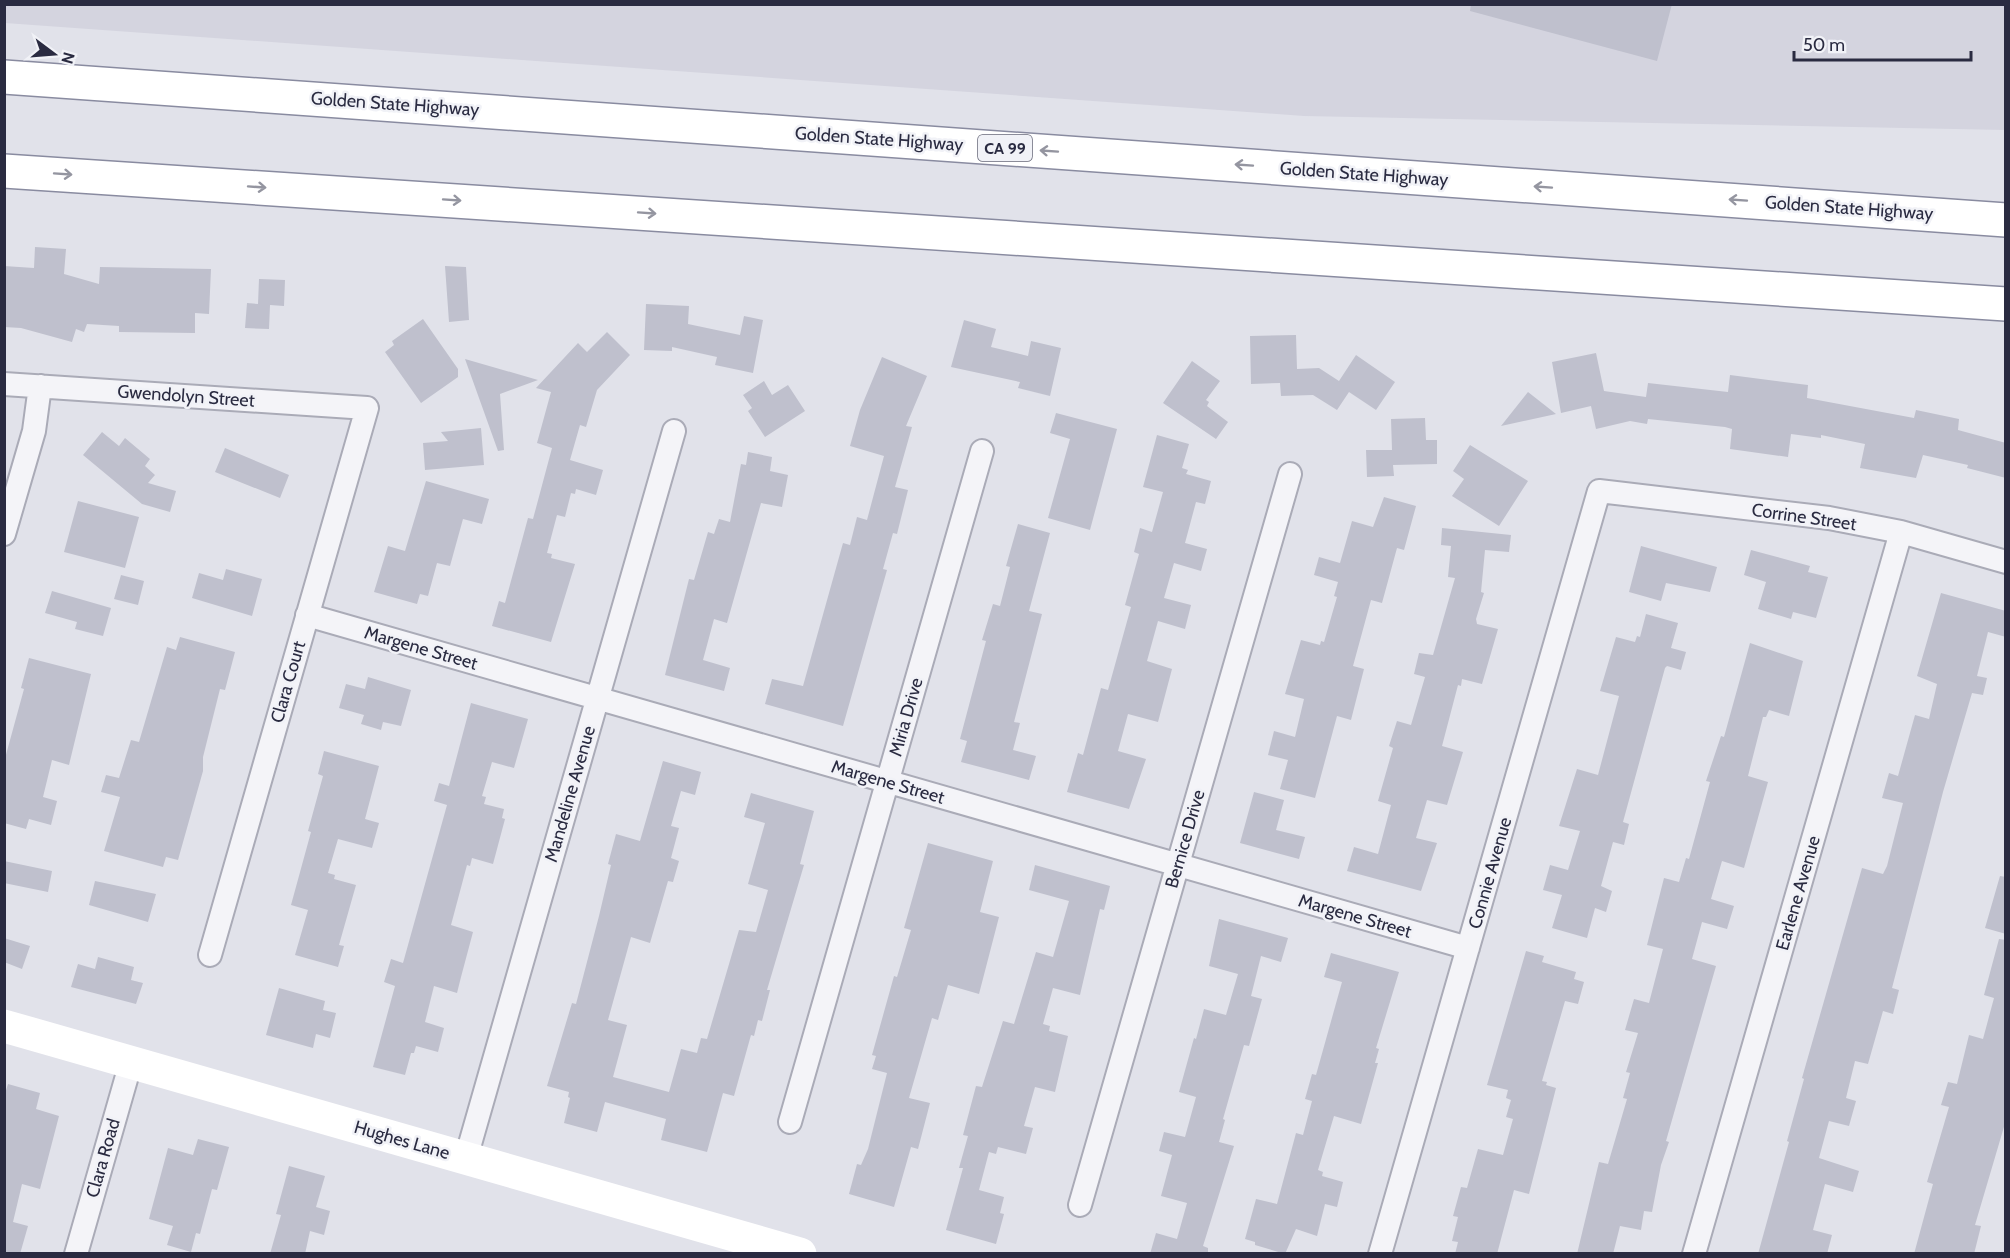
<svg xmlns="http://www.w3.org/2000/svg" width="2010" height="1258" font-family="Cabin,sans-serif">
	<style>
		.built { fill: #d4d4df }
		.building { fill: #bfc0cd }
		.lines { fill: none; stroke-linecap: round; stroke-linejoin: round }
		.street-casing { stroke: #aaabb7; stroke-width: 26 }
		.highway-casing { stroke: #898ba0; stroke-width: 36 }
		.street { stroke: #f4f4f8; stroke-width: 22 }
		.secondary { stroke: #fff; stroke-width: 33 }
		.highway { stroke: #fff; stroke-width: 33 }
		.oneway { stroke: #9495a0 }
		.labels { text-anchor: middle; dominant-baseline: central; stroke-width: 5; stroke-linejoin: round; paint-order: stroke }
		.shield { fill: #f1f2f7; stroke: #666778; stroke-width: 1.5 }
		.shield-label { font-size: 16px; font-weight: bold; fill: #2a2b41 }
		.street-label { font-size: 18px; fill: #2a2b41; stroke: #f1f2f7 }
	</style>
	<rect width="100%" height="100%" fill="#e1e2ea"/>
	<path class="built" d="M4,5h2001v125l-701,-14 -1299,-93z"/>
	<path class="building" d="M1471,4h201l-15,57 -187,-50z
		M35,247l31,2 -2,25 35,10 1,-17 111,2 -2,45 -14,-1v20l-76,-1v-6l-32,-2 -3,8 -8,-3 -4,13 -51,-14 -17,-1v-61l30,2z
		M445,266l21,1 3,53 -20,2z
		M259,279l26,1 -1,26 -14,-1 -1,24 -24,-1 2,-25 11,1z
		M646,304l43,2 -1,18 52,11 4,-19 19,4 -10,53 -38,-8 2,-8 -45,-10v4l-28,-1z
		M423,319l35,50v8l-37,26 -36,-51 9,-7 -2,-4z
		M964,320l32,9 -5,18 37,9 3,-15 30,7 -11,48 -32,-8 2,-6 -69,-15z
		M607,332l23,23 -33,35 -11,37 -6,-2 -10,35 33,10 -7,25 -20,-6 -1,5 -4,-1 -6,24 -8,-2 -10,38 5,1 -1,4 24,6 -24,78 -59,-16 7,-25 6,2 23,-85 5,1 19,-71 -15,-5 14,-51 -15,-4 42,-45 9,9z
		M1296,335l1,34 22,-1 20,13 17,-26 39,27 -19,28 -27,-18 -12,18 -24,-15 -32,1 -1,-13 -29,1 -1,-48z
		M1596,353l8,38 42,6 2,-14 80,9 2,-17 78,10 -1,13 107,20 2,-8 43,9 -1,11 48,13v35l-39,-10 1,-3 -45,-10 -7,23 -56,-10 5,-24 -44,-9v3l-30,-4 -3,23 -58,-8 2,-20 -7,-2 -77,-8 -1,5 -17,-3 -34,8 -5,-23 -30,7 -9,-51z
		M882,357l45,19 -21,50 6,1 -17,60 13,3 -11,44 -4,-1 -10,36 4,1 -44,156 -78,-22 7,-25 31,7 40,-143 7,2 7,-28 10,3 17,-64 -34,-10 10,-36z
		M465,359l73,21 -38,14 4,56 -6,1z
		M1192,361l28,20 -14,19 3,2 -2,4 21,16 -12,17 -53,-36z
		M764,381l8,14 16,-10 17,26 -40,26 -17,-26 4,-3 -9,-13z
		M1528,392l28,22 -55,12z
		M1056,413l61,16 -27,101 -42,-12 22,-79 -20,-6z
		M1425,418l1,22h11v24l-44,1 1,11 -27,1 -1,-27h26l-1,-31z
		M481,428l3,37 -59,5 -2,-27 25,-2 -7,-9z
		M102,432l17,14 6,-8 25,21 -5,7 10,9 -7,8 28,8 -6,21 -28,-8 -59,-49z
		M1157,435l32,9 -7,24 6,2 -2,4 25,7 -6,23 -9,-2 -11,41 22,6 -6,22 -27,-8 -10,35 27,7 -6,24 -27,-8 -11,40 25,8 -14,53 -30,-8 -10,37 28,8 -17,50 -62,-17 11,-39 5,2 18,-67 7,2 23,-83 -6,-2 14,-51 -5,-2 6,-24 12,4 11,-40 -20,-5z
		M1470,445l58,36 -29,45 -47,-30 12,-17 -11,-8z
		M225,448l64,27 -9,23 -65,-26z
		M748,452l24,5 -2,14 18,4 -6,32 -21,-4 -34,120 -13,-4 -11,41 27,8 -6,23 -59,-16 24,-96 5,1 14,-48 6,2 5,-15 11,3 11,-58 5,1z
		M426,481l63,18 -7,25 -19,-5 -13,47 -13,-3 -9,33 -8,-2 -3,10 -43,-12 14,-46 17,5z
		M1384,497l32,9 -12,44 -7,-2 -15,55 -11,-3 -18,66 11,3 -13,51 -14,-4 -22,82 -35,-9 8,-29 -20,-5 6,-24 21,6 9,-38 -19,-5 16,-54 19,5 1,-4 3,1 13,-45 -3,-1 4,-14 -24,-7 5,-18 21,6 12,-42 21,6z
		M78,501l61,16 -14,51 -61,-16z
		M1018,524l32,9 -21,78 13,3 -28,108 6,1 -7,27 23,6 -7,24 -68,-18 6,-21 -7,-2 26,-98 -4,-1 11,-36 7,2 10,-39 -4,-1z
		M1442,528l69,7 -2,17 -24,-2 -4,42 3,1 -8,26 1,5 21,5 -16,55 -20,-5 -1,7 -3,-1 -16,61 21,6 -16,53 -20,-5 -11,38 21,5 -16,48 -74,-20 7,-24 24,7 13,-49 -13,-4 15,-53 -4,-2 8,-25 14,4 14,-48 -11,-3 5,-21 14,2 22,-77 -7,-1 3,-31 -10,-1z
		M1641,546l76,21 -7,25 -44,-9 -5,18 -32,-9z
		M1751,550l59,16 -2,6 20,5 -12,41 -23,-6 -2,7 -33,-10 8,-27 -22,-7z
		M226,569l36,10 -10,37 -60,-18 7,-25 24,7z
		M121,575l23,6 -6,24 -24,-6z
		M52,591l59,17 -8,28 -28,-7 2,-7 -32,-9z
		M1941,593l65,18v26l-18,-5 -11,44 10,2 -4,17 -11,-2 -29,99 -51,196 7,2 -6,24 -10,-3 -15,53 -13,-3 -9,37 10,3 -7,25 -20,-5 -10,37 40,13 -6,21 -28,-8 -12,46 19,5 -5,19h-69l31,-112 -2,-1 17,-62 -2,-1 60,-210 21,6 4,-8 16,-63 -21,-5 7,-25 9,3 17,-61 14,4 8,-35 -20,-8z
		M1646,614l32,9 -7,25 15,4 -5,18 -14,-4 -2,2 -42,154 6,2 -5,21 -11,-3 -12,44 11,5 -6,21 -11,-4 -8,30 -35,-10 10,-33 -19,-5 7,-25 18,5 12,-39 -21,-5 18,-57 21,6 21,-79 -19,-5 16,-54 19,5 2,-6 3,1z
		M180,637l55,15 -10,38 -5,-1 -17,68v14l-25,89 -12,-3 -3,10 -59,-16 16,-54 -19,-5 5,-17 13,3 12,-38 8,2 28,-95 9,3z
		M1750,643l53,18 -14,55 -20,-6 -3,7h-3l-15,59 20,6 -24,86 -22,-7 -11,38 23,7 -7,23 -25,-7 -10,37 24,7 -50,175 3,1 -8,23 -9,47 -8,-1 -3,19 -21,-4 -7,28h-36l22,-92 9,2 19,-65 -4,-1 7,-25 -4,-1 12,-39 -13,-3 9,-31 15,4 14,-54 -16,-4 17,-67 15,4 7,-24 3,1 21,-77 -4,-1 15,-45 3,1z
		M29,658l62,16 -22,91 -17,-5 -9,37 14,4 -6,24 -22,-6 -3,10 -22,-6v-61l20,-73 -3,-1z
		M368,677l43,13 -10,36 -18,-4 -2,8 -20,-6 3,-9 -25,-7 7,-24 19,5z
		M471,703l57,16 -14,49 -22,-6 -10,34 4,1 -2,7 20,5 -2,9 3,1 -12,45 -21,-6 -2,8 -3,-1 -16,60 22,7 -12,45 -4,16 -23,-7 -9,36 19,6 -6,24 -22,-6 -2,7h-3l-6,22 -32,-8 22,-81 -11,-4 7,-23 12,4 44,-158 -13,-4 5,-18 10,3z
		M324,751l55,15 -14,53 14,4 -7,25 -34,-9 -10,34 7,2 -1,4 22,6 -17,60 5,1 -6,21 -43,-12 13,-45 -17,-5 20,-73 -3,-1 15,-55 -5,-2z
		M663,761l38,11 -6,23 -14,-4 -10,35 8,2 -8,30 8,3 -6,21 -5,-1 -18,62 -19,-6 -23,83 19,5 -14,52 56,15 12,-43 16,4 4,-15 6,1 32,-109 17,2 12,-42 -20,-6 17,-61 -21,-6 7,-24 63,18 -14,53 4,1 -37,125h3l-8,31 -4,-1 -4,16 -3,-1 -17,61 -11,-3 -16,59 -46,-12 5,-21 -61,-17 -8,30 -33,-9 6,-25 -2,-1 1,-5 -22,-6 25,-83 4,1 23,-88 12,-51 -3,-1 8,-30 24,7z
		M1254,792l30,8 -8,30 29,7 -6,22 -59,-16z
		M928,843l65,18 -13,51 19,5 -20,77 -31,-9 -10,35 -6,-2 -23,80 21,5 -12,46 -7,-2 -17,60 -45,-13 8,-30 4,1 7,-16 19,-76 -15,-4 4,-13 -4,-1 22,-79 3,1 14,-47 -7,-2z
		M4,861l48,10 -4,21 -44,-9z
		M1035,865l75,21 -6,24 -4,-1 -20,86 -27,-7 -10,36 7,2 -1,5 19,5 -13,56 -20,-5 -11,39 9,2 -7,26 -28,-7 -2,7 -7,-2 -10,38 25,7 -4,16 4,1 -8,30 -50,-14 17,-62h-4l9,-32 -5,-1 13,-49 6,1 21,-66 11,3 22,-72 17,5 16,-56 -40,-11z
		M2000,876l6,1v57l-21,-6z
		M95,881l61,13 -8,28 -59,-17z
		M1219,919l69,19 -7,24 -20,-6 -10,40 11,3 -13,47 -5,-1 -21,74 2,1 -6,22 15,4 -31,100 5,2v6h-58l6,-21 21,6 10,-36 -26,-7 11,-41 -13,-4 5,-19 21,5 11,-40 -17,-5 15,-54 2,1 8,-30 22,6 12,-41 -29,-8z
		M4,938l26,8 -8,23 -18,-7z
		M1999,939l7,1v180l-31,105 6,1 -7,28h-60l19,-70 -6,-2 22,-75 -8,-2 7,-23 9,2 12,-49 14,4 11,-41 -10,-3z
		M1526,951l18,5 -2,6 34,10 -2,7 10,3 -6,22 -13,-3 -23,80 5,1 -1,3 10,3 -27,106 -15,-4 -17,64h-42l3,-12 -6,-1 6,-24 -5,-1 8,-29 6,1 11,-39 25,6 10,-36 -7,-2 5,-17 -5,-2 2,-8 -21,-5z
		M1331,953l68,19 -23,76 3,1 -4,14h3l-17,61 -27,-8 -16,54 5,2 -1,4 21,6 -6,25 -12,-3 -8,32 -21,-7 -11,25 -30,-9v-3l-10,-3 11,-40 21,5 19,-71 7,2 9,-34 -7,-2 7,-25 4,1 26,-93 -18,-5z
		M98,957l36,10 -3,13 12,3 -7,21 -65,-17 7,-23 17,5z
		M279,988l46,13 -2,9 13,3 -6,25 -14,-4 -3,14 -47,-13z
		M8,1084l32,9 -4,16 23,7 -19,73 -18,-5 -9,38 15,4 -8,28h-16v-157z
		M198,1139l31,8 -12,43 -5,-1 -12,45 -4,-1 -5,19 -24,-7 6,-19 -24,-7 19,-71 25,7z
		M289,1166l36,10 -9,31 14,4 -6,24 -14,-4 -5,23h-35l11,-39 -5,-1z"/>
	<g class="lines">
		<defs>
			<path id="street" d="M4,384l363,24 -157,547
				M4,534l30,-103 6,-45
				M307,615l1161,333
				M790,1122l192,-671
				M466,1158l208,-727
				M1080,1205l210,-731
				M76,1254l55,-192
				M1380,1254l219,-763 230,27 72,14 105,30
				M1694,1254l207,-722"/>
			<path id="highway" d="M4,77l2002,143
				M4,171l2002,133"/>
		</defs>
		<use href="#street" class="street-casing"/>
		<use href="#highway" class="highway-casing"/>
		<use href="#street" class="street"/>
		<path class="secondary" d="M4,1026l796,228"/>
		<use href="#highway" class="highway"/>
	</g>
	<defs><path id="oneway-shaft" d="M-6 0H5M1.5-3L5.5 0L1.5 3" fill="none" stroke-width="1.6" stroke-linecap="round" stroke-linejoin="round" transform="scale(1.5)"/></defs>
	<g class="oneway">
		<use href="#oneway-shaft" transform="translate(1049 151) rotate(-176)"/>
		<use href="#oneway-shaft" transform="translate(1244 165) rotate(-176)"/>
		<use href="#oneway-shaft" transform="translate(63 174) rotate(4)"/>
		<use href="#oneway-shaft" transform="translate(257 187) rotate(4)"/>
		<use href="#oneway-shaft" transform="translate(1543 187) rotate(-176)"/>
		<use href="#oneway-shaft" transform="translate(452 200) rotate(4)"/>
		<use href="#oneway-shaft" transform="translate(1738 200) rotate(-176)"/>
		<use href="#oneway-shaft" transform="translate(647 213) rotate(4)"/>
	</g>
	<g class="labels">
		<rect class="shield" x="978" y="135" width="54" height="26" rx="4.5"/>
		<g class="shield-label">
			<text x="1005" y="148">CA 99</text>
		</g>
		<g class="street-label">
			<text transform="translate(395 104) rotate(4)">Golden State Highway</text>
			<text transform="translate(879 139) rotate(4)">Golden State Highway</text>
			<text transform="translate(1364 174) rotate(4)">Golden State Highway</text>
			<text transform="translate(1849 208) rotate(4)">Golden State Highway</text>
			<text transform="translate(186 396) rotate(4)">Gwendolyn Street</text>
			<text transform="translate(1804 517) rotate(8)">Corrine Street</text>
			<text transform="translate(421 648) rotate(16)">Margene Street</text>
			<text transform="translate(288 682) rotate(-74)">Clara Court</text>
			<text transform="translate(906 717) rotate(-74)">Miria Drive</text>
			<text transform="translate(888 782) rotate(16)">Margene Street</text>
			<text transform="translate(570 794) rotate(-74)">Mandeline Avenue</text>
			<text transform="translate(1185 839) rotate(-74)">Bernice Drive</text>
			<text transform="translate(1490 873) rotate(-74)">Connie Avenue</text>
			<text transform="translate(1798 893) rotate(-74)">Earlene Avenue</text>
			<text transform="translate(1355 916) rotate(16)">Margene Street</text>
			<text transform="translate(402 1140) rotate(16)">Hughes Lane</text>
			<text transform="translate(103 1158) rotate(-74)">Clara Road</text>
		</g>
	</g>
	<rect width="2010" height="1258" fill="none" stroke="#2a2b41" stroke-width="12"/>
	<g transform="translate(54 54) rotate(106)" stroke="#f1f2f7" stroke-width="4.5" paint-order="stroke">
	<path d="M0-4.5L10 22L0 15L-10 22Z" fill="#2a2b41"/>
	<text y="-9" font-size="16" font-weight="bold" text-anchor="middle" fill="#2a2b41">N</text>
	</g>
	<path d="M1794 51v9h177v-9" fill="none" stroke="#2a2b41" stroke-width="3"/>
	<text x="1803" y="51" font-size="18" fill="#2a2b41" stroke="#f1f2f7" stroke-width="4.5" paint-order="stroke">50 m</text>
</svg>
